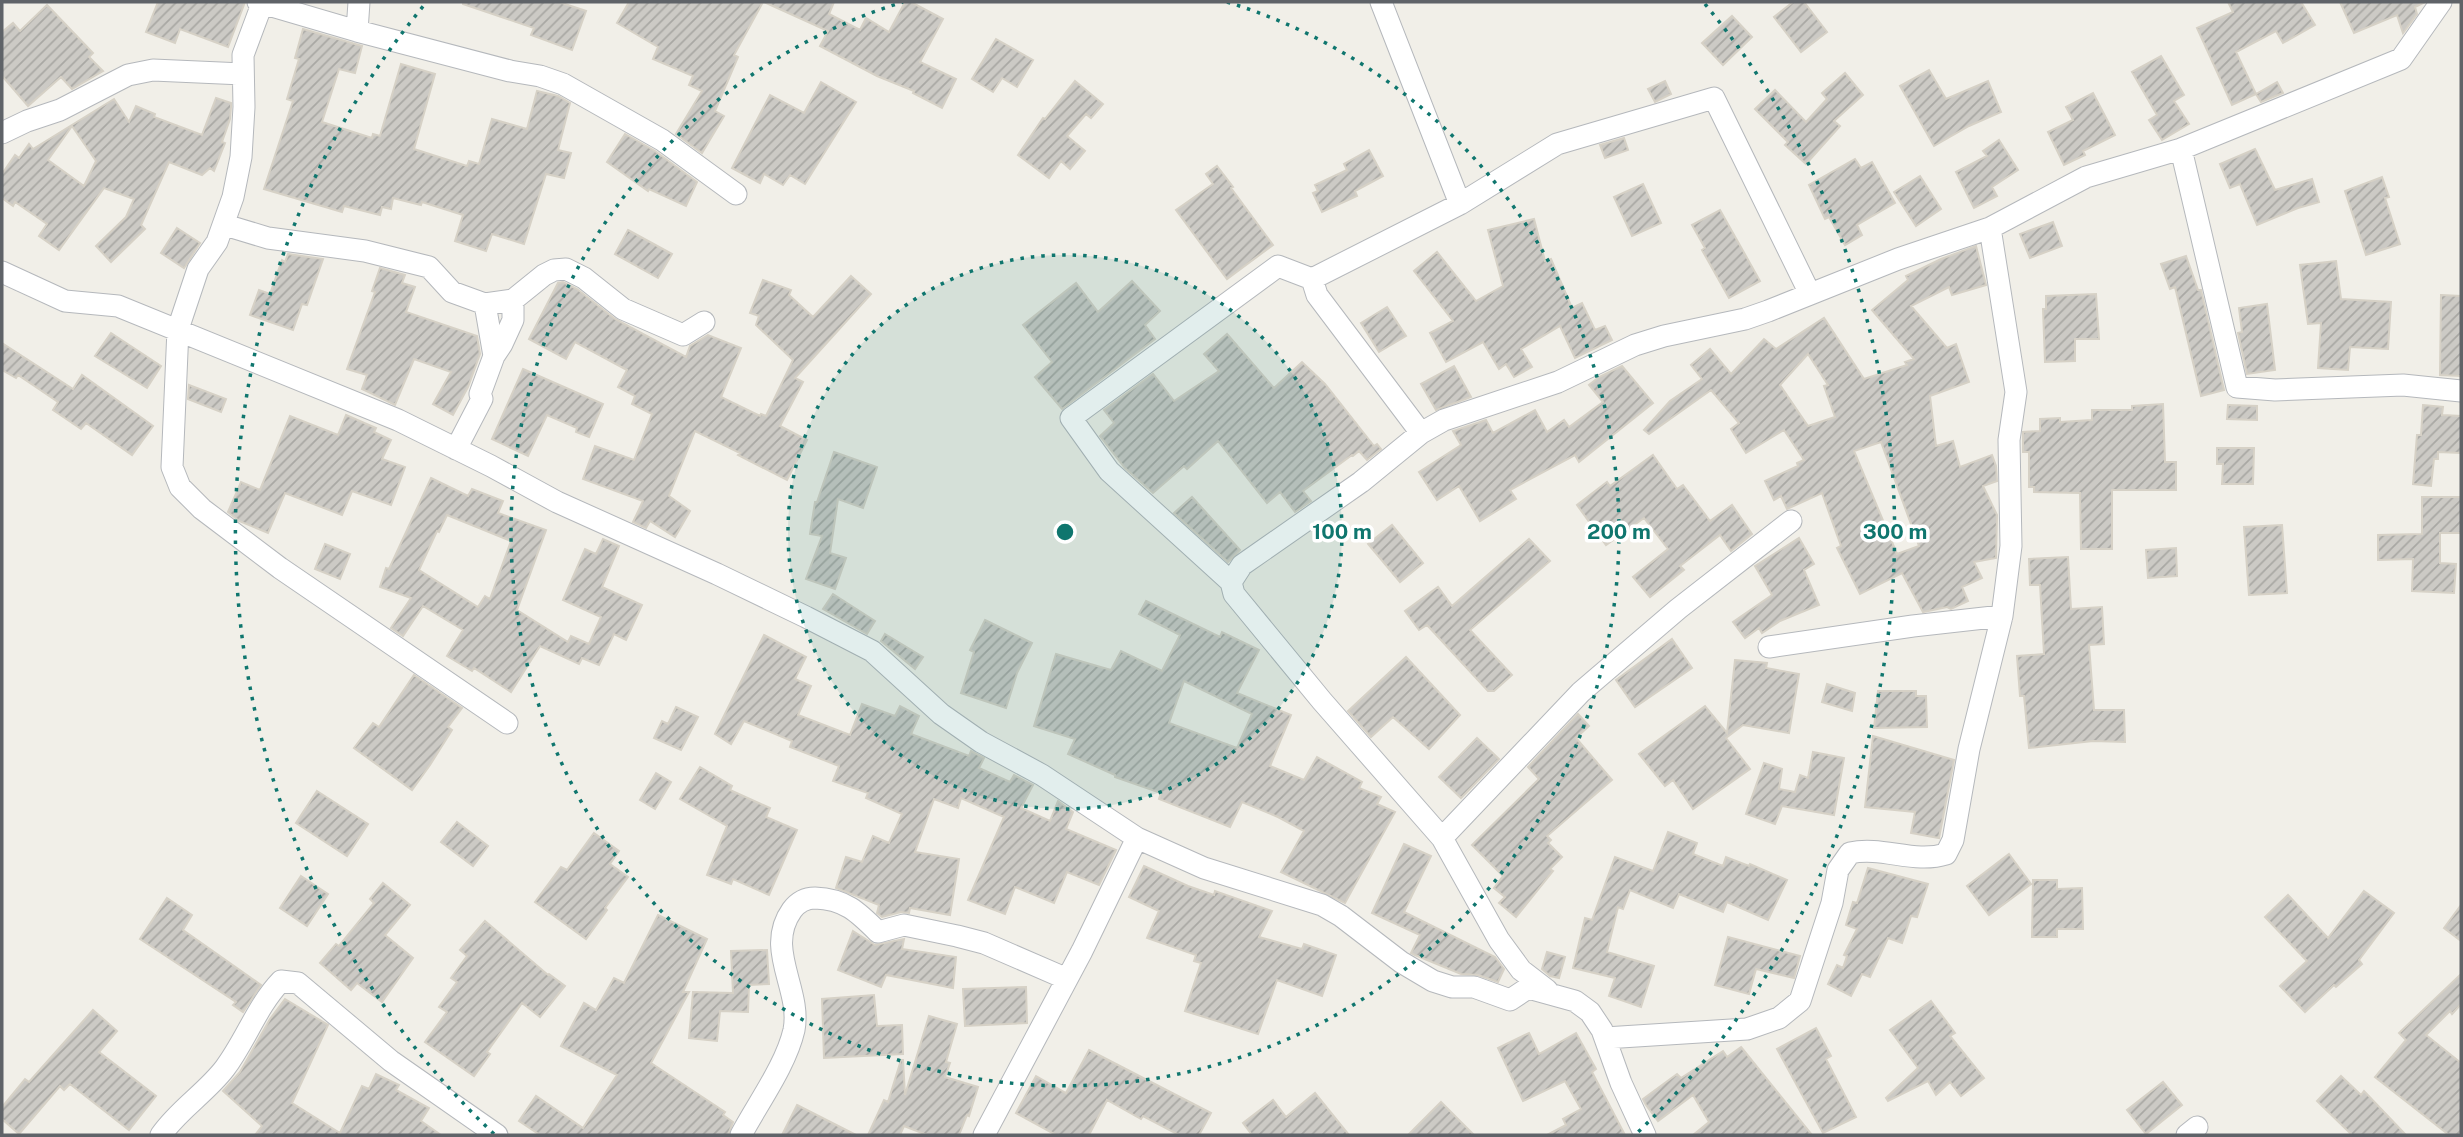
<svg xmlns="http://www.w3.org/2000/svg" width="2463" height="1137" font-family="'Public Sans',sans-serif">
	<style>
		.building { fill: url(#building-hatch); stroke: #d6d1c6; stroke-width: 2; fill-rule: evenodd }
		.lines { fill: none; stroke-linecap: round; stroke-linejoin: round }
		.minor-casing { stroke: #b5b8bc; stroke-width: 23 }
		.minor { stroke: #fff; stroke-width: 21 }
		.ring { fill: none; stroke: #0f766e; stroke-width: 3.5; stroke-dasharray: 3.5 7 }
		.centre { fill: #0f766e; stroke: #fff; stroke-width: 3.5 }
		.ring-label { font-size: 21px; text-anchor: middle; font-weight: bold; fill: #0f766e; stroke: #fff; stroke-width: 7; stroke-linejoin: round; paint-order: stroke }
	</style>
	<defs>
		<pattern id="building-hatch" width="6" height="6" patternUnits="userSpaceOnUse" patternTransform="scale(1.75)"><rect width="6" height="6" fill="#cccac5"/><path d="M-1 1l2-2M0 6l6-6M5 7l2-2" fill="none" stroke="#a9a8a4"/></pattern>
	</defs>
	<rect width="100%" height="100%" fill="#f1efe8"/>
	<path class="building" d="M158,2h87l-17,45 -48,-18 -5,14 -29,-11z
		M463,2h96l27,9 -14,39 -41,-15 3,-7 -71,-24z
		M629,2h134l-29,53 4,2 -23,54 9,5 -22,37 -26,-19 26,-43 -13,-6 4,-9 -40,-17 5,-12 -41,-24z
		M764,2h70l-5,12 31,16 6,-12 23,14 16,-30h6l32,17 -23,43 36,17 -14,29 -29,-15 1,-2 -37,-15 -57,-30 8,-15z
		M1793,2h11l23,30 -26,20 -27,-35z
		M2228,2h73l14,23 -32,18 -7,-12 -40,21 20,42 -24,11 -35,-77 36,-16z
		M2340,2h85l-10,5 2,7 -14,19 -6,-18 -43,18z
		M47,5l46,48 -4,4 14,14 -31,18 -11,-12 -33,29 -26,-30v-44l11,-9 7,8z
		M1732,16l20,21 -29,28 -21,-22z
		M303,29l59,17 -7,27 -16,-4 -17,53 50,16 1,-4 7,2 21,-72 34,10 -21,75 53,17 2,-5 10,3 13,-45 35,10 10,-38 21,5 12,7 -12,47 13,3 -7,25 -18,-4 -22,70 -32,-10 -6,17 -31,-10 8,-26 -41,-13 -1,3 -28,-7 -2,11 -9,-2 -2,8 -36,-9 -2,6 -78,-23 29,-88 -6,-2 12,-40 -4,-1z
		M996,39l37,21 -16,27 -15,-9 -9,14 -21,-13z
		M2161,56l23,39 -10,6 15,23 -27,16 -13,-20 8,-5 -25,-43z
		M1929,70l17,29 42,-18 13,31 -32,14 -35,20 -34,-60z
		M1845,73l18,22 -29,26 6,5 -34,38 -21,-19 3,-3 -33,-33 20,-19 31,32 21,-23 -5,-6z
		M1075,81l28,23 -12,14 -5,-4 -19,22 18,15 -15,18 -9,-8 -12,17 -31,-23 25,-37 2,1z
		M1665,81l6,13 -16,8 -7,-13z
		M821,82l35,20 -51,82 -15,-9 -7,10 -19,-11 -4,9 -28,-15 38,-73 34,18z
		M2277,82l6,11 -22,9 -5,-8z
		M2093,93l22,42 -32,16 2,4 -21,10 -16,-33 25,-12 -7,-13z
		M216,98l15,5v4l-1,12 -8,23 3,1 -11,28 -4,-3 -8,7 -33,-13 -28,63 4,4 -34,33 -15,-16 30,-29 8,-18 -30,-11 -45,62 -20,-14 8,-12 -32,-22 -2,4 -11,-8v-24l13,-19 4,3 10,-14 4,5 81,-50 15,23 7,-16 19,8 -1,3 48,18zM72,126l24,35 -12,25 -36,-26z
		M625,134l30,17 42,31 -11,24 -37,-17 -1,2 -41,-29z
		M1624,138l4,12 -23,8 -5,-13z
		M1999,140l19,30 -26,17 5,9 -23,12 -18,-36 31,-16 -4,-5z
		M2255,149l20,41 37,-11 7,23 -21,6 -41,17 -17,-41 -10,4 -10,-24z
		M1369,150l14,26 -28,15 2,5 -35,16 -9,-19 5,-2 -3,-6 32,-15 -3,-6z
		M1855,159l6,9 11,-6 23,41 -38,22 5,10 -17,10 -16,-28 -4,2 -16,-34z
		M1217,166l16,21 -2,1 42,57 -46,34 -51,-69 37,-26 -7,-10z
		M1920,176l21,33 -25,17 -22,-34z
		M2382,177l7,20 -4,1 15,46 -34,11 -21,-64z
		M1643,184l18,39 -29,13 -18,-39z
		M1720,210l40,71 -31,17 -27,-48 3,-2 -13,-23z
		M1534,219l11,42 6,-2 21,49 10,-5 13,27 10,-4 7,14 -37,18 -15,-32 -39,23 11,18 -18,10 -8,-13 -7,5 -16,-27 -37,20 -16,-29 23,-12 -39,-50 23,-19 39,49 27,-15 -15,-56z
		M2053,222l9,24 -32,12 -10,-24z
		M177,228l23,15 -16,25 -23,-15z
		M628,230l44,24 -14,24 -43,-24z
		M1976,246l10,39 -34,10 -3,-8 -38,19 36,42 9,-4 13,38 -39,14 6,50 17,-5 7,26 32,-12 4,11 1,15 -14,5 14,29 -1,43 -22,4 8,16 -20,9 6,14 -17,8 -4,-2 -24,5 -21,-39 -42,21 -23,-46 4,-2 -19,-53 -35,16 -6,-13 -7,4 -9,-19 33,-15 -1,-3 7,-3 -20,-30 -38,23 -15,-24 8,-6 -28,-33 -62,44 -5,-4 26,-29 32,-22 -11,-14 19,-16 21,25 33,-35 12,10 48,-31 40,61 43,-14 -2,-3 9,-3 -42,-49 36,-30 -2,-4 35,-17zM1808,354l20,31 -4,1 11,31 -27,9 -28,-41zM1881,442l38,104 -22,8 -43,-103z
		M288,254l35,5 -16,46 -5,-1 -9,26 -43,-15 9,-25 11,4 12,-34 3,2z
		M2186,256l12,34h3l23,100 -23,6 -26,-109 -5,2 -9,-25z
		M2336,261l5,38 50,3 -3,47 -38,-2 -2,23 -30,-2 3,-45 -13,1 -8,-59z
		M380,268l25,7 -3,8 13,4 -9,25 71,24 3,18 -12,33 -15,28 -20,-11 18,-32 -37,-13 -19,46 -33,-16 5,-14 -20,-6 28,-77 -3,-1z
		M851,276l20,18 -76,84 8,4 -23,44 27,14 -20,40 -49,-25 2,-2 -45,-22 -26,65 21,15 -15,26 -25,-16 -4,7 -13,-6 10,-21 -60,-22 12,-33 39,14 18,-46 -20,-10 3,-8 -17,-9 9,-17 -52,-28 -9,17 -37,-20 29,-56 5,-1 14,7 38,30 71,38 4,-11 18,-11 33,13 -20,49 39,19 1,-2 5,2 27,-56 -37,-35 3,-9 -9,-3 13,-33 28,10 -2,5 24,22z
		M1132,281l28,30 -15,14 10,14 -93,70 -27,-32 17,-15 -29,-37 53,-42 22,29z
		M2096,294l3,45h-24v22l-30,1 -2,-53h3v-13z
		M2441,295l20,1v80l-21,-1z
		M2267,304l8,66 -28,4 -9,-41 4,-1 -3,-24z
		M1387,307l19,29 -27,16 -18,-29z
		M111,333l50,33 -14,22 -52,-32z
		M1227,334l47,54 28,-26 23,22 49,62 3,-2 4,5 -14,11 -8,-9 -6,5 -1,-1 -49,36 8,10 -16,11 -15,-20 -13,11 -49,-62 -31,28 -3,-3 -31,27 -28,-25 -25,-32 14,-13 -10,-13 49,-36 21,27 45,-30 -15,-17z
		M2,343l71,46 9,-14 71,51 -21,29 -46,-32 -5,6 -28,-19 5,-8 -40,-27 -2,3 -14,-8z
		M1454,366l17,31 -35,13 -15,-26z
		M1622,366l31,37 -74,59 -4,-7 -65,35 6,9 -36,22 -21,-35 -22,14 -18,-28 42,-27 -8,-14 33,-11 7,13 42,-23 12,22 17,-12 5,7 34,-25 -14,-17 10,-8z
		M523,369l80,35 -14,33 -13,-5 1,-4 -30,-13 -19,41 -36,-17z
		M189,385l37,14 -5,13 -33,-13z
		M2163,404l2,58h11v28h-64v59h-31l-1,-56 -46,-1v-5h-5v-35h-6v-20l17,-1v-12l20,-1v4l32,-2v-10h40v-4z
		M2228,405l29,1v14l-30,-1z
		M2423,405l20,2 -1,8 19,1v37l-23,-1v7h-4l-3,27 -18,-2 4,-49h4z
		M346,415l30,13 -2,4 17,8 -9,19 23,8 -14,38 -39,-14 -10,24 -57,-22 -17,40 -29,-12 -11,-9 13,-30 19,8 30,-74 48,19z
		M2217,448h37l-1,36h-31l1,-20h-6z
		M834,452l43,15 -14,41 -25,-9 -8,54 16,5 -11,31 -29,-10 16,-43 -12,-2 5,-32h2z
		M1653,455l24,34 6,-4 27,36 22,-16 20,29 -21,17 -11,-16 -40,31 4,4 -34,27 -17,-20 35,-28 -24,-31 -38,27 -29,-40 30,-23 3,4z
		M431,478l37,18 4,-7 31,12 -5,12 48,17 -29,80 51,32 3,-6 18,8 12,-27 -38,-17 22,-51 11,5 7,-15 16,7 -17,41 40,18 -16,35 -12,-6 -15,31 -17,-7 -3,6 -39,-18 -29,46 -37,-24 -2,3 -25,-15 16,-26 -40,-24 -20,30 -12,-8 20,-30 -31,-11 6,-19 3,1zM447,515l64,26 -21,58 -5,-3 -7,11 -59,-37 18,-39 2,1z
		M1192,497l48,53 -12,12 -54,-49z
		M2422,497h39v36h-21v30l16,1 -2,29 -42,-2 1,-32 -35,1v-25l44,-1z
		M1392,525l31,38 -23,19 -32,-38z
		M2282,525l5,68 -38,2 -5,-68z
		M1799,538l15,26 -10,6 15,35 -39,16 -18,12 -3,-5 -14,10 -12,-16 39,-27 -17,-29z
		M1529,539l21,22 -80,69 42,45 -18,16h-6l-61,-66 -8,5 -14,-19 33,-24 14,19z
		M325,544l25,10 -10,25 -25,-10z
		M2176,548l1,28 -29,2 -2,-28z
		M2068,557l3,52 31,-2 2,37 -15,1 5,65h30l1,32 -32,-1 -64,7 -5,-52h-4l-3,-40 27,-2 -4,-69h-10l-1,-26z
		M833,594l42,27 -8,13 -44,-25z
		M1146,601l74,36 2,-5 37,18 -22,43 54,22 -21,51 34,14 13,-23 45,25 -3,6 22,9 -4,7 18,8 -50,91 -64,-31 23,-41 -26,-14 -36,-15 -12,25 -71,-28 2,-6 -46,-16v-2l-47,-21 7,-15 -41,-13 22,-72 55,16 10,-19 41,20 18,-36 -41,-21zM1184,681l68,33 -15,34 -68,-25z
		M985,620l47,23 -15,30 -11,35 -45,-15 13,-41 -4,-2z
		M885,634l38,23 -8,12 -34,-28z
		M764,635l42,22 -11,22 16,7 -13,29 52,20 12,-31 33,12 5,-10 19,10 -8,18 58,22 2,-5 13,7 -5,10 31,14 4,-7 19,10 -12,23 29,13 8,-20 15,11 -7,17 50,21 -17,35 -32,-13 -13,31 -39,-16 -10,27 -37,-14 36,-83 -43,-19 -3,10 -24,-9 -19,53 44,7 -9,56 -40,-7 -1,5 -8,-1 -19,5 -5,-4 2,-8 -43,-17 10,-31 16,5 11,-26 16,7 13,-29 -36,-16 2,-5 -35,-12 6,-15 -49,-19 2,-6 -48,-20 -13,23 -16,-10z
		M1672,639l20,29 -57,39 -19,-27z
		M1406,657l54,58 -31,34 -36,-32 -22,20 -23,-26z
		M1735,660l32,3 -1,5 33,6 -10,59 -46,-8 -17,13 24,31 -57,40 -20,-29 -8,6 -26,-32 66,-48 22,27z
		M414,675l48,33 -14,19 4,3 -22,35 -18,25 -58,-42 19,-25 6,4z
		M1827,684l28,9 -3,18 -30,-9z
		M1878,691h38v5h10l1,31 -53,1z
		M676,707l22,10 -17,33 -27,-12 8,-17 6,3z
		M1578,714l11,12 -13,12 36,42 -65,56 4,4 -3,3 14,14 -12,12 3,2 -37,46 -17,-14 6,-6 -11,-9 9,-12 -31,-31 67,-66 -11,-12z
		M1873,736l81,24 -15,78 -28,-5 4,-21 -50,-5z
		M1477,738l22,21 -38,39 -22,-21z
		M1813,752l31,6 -10,57 -52,-9 -7,18 -29,-10 18,-51 18,6 -3,20 16,3 5,-17 8,3z
		M700,767l32,19 -2,4 40,18 -4,9 31,13 -28,65 -36,-16 -2,5 -24,-9 20,-49 -47,-27z
		M656,773l15,9 -16,27 -15,-9z
		M317,791l51,33 -21,32 -51,-33z
		M457,822l31,24 -15,20 -32,-24z
		M1668,832l29,11 -4,11 30,12 3,-9 23,9 1,-2 37,16 -19,40 -41,-18 -4,10 -44,-18 -6,14 -43,-18 -7,19 -5,-2 -11,45 47,14 -13,41 -32,-11 6,-18 -42,-10 12,-50 7,2 23,-63 38,14z
		M594,833l25,18 -9,13 18,13 -23,31 2,2 -21,29 -51,-37 26,-35 6,3z
		M1404,844l27,12 -27,56 91,45 9,12 -6,13 -20,-7 -17,-1 -46,-19 -4,-2 9,-18 -48,-22z
		M2009,854l22,30 -42,31 -22,-29z
		M1144,866l44,20 26,9 1,-4 57,20 -13,26 43,12 2,-5 32,11 -14,41 -45,-16 -19,54 -73,-23 16,-48 -7,-2 2,-6 -49,-17 12,-27 -30,-14z
		M1868,868l60,16 -11,33 -6,-1 -9,27 -14,-5 -18,39 -8,-3 -11,22 -23,-12 9,-19 6,3 4,-12 -3,-1 13,-26 -11,-4 7,-23 4,1z
		M301,876l27,18 -21,32 -27,-18z
		M2033,880h24v9l25,-1 1,41h-26v8h-25z
		M383,883l27,22 -25,30 28,23 -31,44 -25,-19 -6,7 -31,-27 16,-19 3,2 35,-43 -4,-4z
		M2364,891l30,22 -35,47 3,4 -26,23 -2,-2 -29,27 -25,-26 27,-25 -42,-44 23,-22 40,43z
		M167,898l25,17 -9,15 78,55 -18,27 -10,-7 3,-3 -96,-63z
		M2461,905v36l-17,-13z
		M658,915l49,24 -24,53h6l-38,71 74,49 -2,3 10,7 -5,13h-188l-21,-14 17,-25 47,32 34,-53 -56,-29 23,-43 12,7 18,-32 10,5z
		M485,921l63,54 1,-1 16,12 -25,31 -18,-14 -35,49 3,2 -16,22 -49,-34 22,-30 -8,-5 18,-25 -6,-4 16,-22 -7,-6z
		M853,931l22,14 29,-6 -2,10 54,8 -3,31 -67,-13 -5,12 -43,-17z
		M1728,937l72,19 -6,22 -38,-9 -7,25 -34,-9z
		M767,950l2,34 -20,1 -1,27 -28,-1 -3,30 -28,-3 4,-46 40,1 -2,-42z
		M1547,952l18,5 -6,21 -9,-2 -8,-7z
		M2461,974v30l-9,10 -2,-3 -24,24 35,28v72h-12l-74,-58 31,-37 -7,-7z
		M1026,987l1,36 -62,3 -2,-37z
		M874,995l3,31 25,-1 1,29 -79,4 -2,-59z
		M285,999l43,26 -36,78 48,30 22,-47 7,3 7,-15 23,11 -3,5 33,18 -8,13 20,14h-186l7,-9 -39,-35 17,-19 30,-53z
		M1931,1001l24,32 -5,3 34,42 -23,18 -11,-14 -14,13 -8,-14 -40,20 -2,-3 32,-30 -28,-38z
		M93,1010l24,21 -18,21 57,44 -27,34 -59,-46 -6,6 -4,-4 -41,48 -17,-15v-12l23,-28 4,3z
		M929,1016l28,8 -11,38 4,1 -5,14 33,10 -9,29 -2,-1 -8,20h-32l-23,-9 -4,9h-32l16,-35 4,2 13,-42h2l2,35z
		M1816,1028l15,28 -5,3 30,58 -33,16 -46,-84z
		M1529,1033l10,21 37,-21 20,36 -4,3 33,63h-78l19,-10 -3,-6 18,-10 -16,-28 -42,20 -25,-53z
		M1741,1047l71,88h-119l16,-13 -16,-27 -35,26 -12,-16 -3,-6 34,-25 4,4 42,-27 4,6z
		M1089,1050l122,63 -12,22h-20l-36,-19 -2,3 -34,-19 -18,35h-33l-40,-22 20,-37 30,17z
		M2341,1076l20,19 3,-4 42,44h-54l-35,-34z
		M2163,1082l19,23 -36,29 -19,-24z
		M1315,1093l34,42h-97l-9,-12 30,-23 13,17z
		M1441,1102l33,33h-66z
		M797,1105l59,30h-74z"/>
	<g class="lines">
		<defs>
			<path id="minor" d="M258,2l99,29 153,40 30,5 23,8 99,56 74,54
				M1381,2l79,202
				M262,4l-19,51 1,52 -3,50 -8,40 -16,45 -19,27 -20,60 -6,138 8,20 22,22 78,59 227,155
				M357,31l2,-29
				M2,133l25,-12 33,-11 68,-35 25,-5 90,4
				M2181,149l56,238 38,3 128,-5 58,6
				M225,225l43,13 97,13 64,16 23,25 33,12 28,-4 31,-25 10,-5 12,-1 18,9 39,31 60,26 21,-13
				M2,272l63,29 53,5 280,114 93,46 66,36 160,72 89,43 66,34 69,63 40,28 61,33 95,63 67,30 118,37 19,11 60,46 32,19 19,6h22l36,13 18,-12 47,13 15,11 12,18 19,53 24,52
				M1312,279l5,16 104,138
				M485,304l9,52
				M456,449l26,-50 -2,-5 14,-38 8,-12 11,-24v-20
				M1231,582l-122,-111 -38,-53 207,-152 34,13 148,-75 97,-60 157,-46 96,196
				M1769,647l144,-21 89,-10
				M1442,838l139,-146 97,-83 113,-88
				M1547,990l-26,-20 -22,-30 -57,-102 -120,-137 -88,-107 -3,-12 11,-17 119,-83 60,-49 23,-13 114,-38 77,-37 29,-9 81,-17 23,-8 130,-52 92,-31
				M1605,1038l142,-9 32,-11 21,-17 32,-98 6,-33 12,-17c33,-7 64,11 96,1l7,-14 16,-91 33,-133 9,-70 -2,-106 7,-48 -26,-164 96,-51 95,-28 220,-90 40,-57
				M161,1135c18,-26 45,-42 64,-67 21,-28 32,-62 56,-87l17,2 93,78 106,74
				M741,1135c17,-32 45,-70 53,-105 8,-41 -30,-81 -2,-120 6,-8 13,-12 23,-12 30,1 43,14 63,34l26,-7 53,11 27,7 83,36
				M984,1135l98,-184 55,-113
				M2187,1135l10,-8"/>
		</defs>
		<use href="#minor" class="minor-casing"/>
		<use href="#minor" class="minor"/>
	</g>
	<circle cx="1065" cy="532" r="277" fill="#0f766e" fill-opacity=".12"/>
	<g class="ring">
		<circle cx="1065" cy="532" r="277"/>
		<path d="M1227 2A554 554 0 1 1 903 2"/>
		<path d="M494 1134A830 830 0 0 1 425 4M1705 4A830 830 0 0 1 1636 1134"/>
	</g>
	<circle cx="1065" cy="532" r="10" class="centre"/>
	<g class="ring-label">
		<text x="1342" y="539">100 m</text>
		<text x="1619" y="539">200 m</text>
		<text x="1895" y="539">300 m</text>
	</g>
	<rect width="2463" height="1137" fill="none" stroke="#5f6368" stroke-width="7"/>
</svg>
